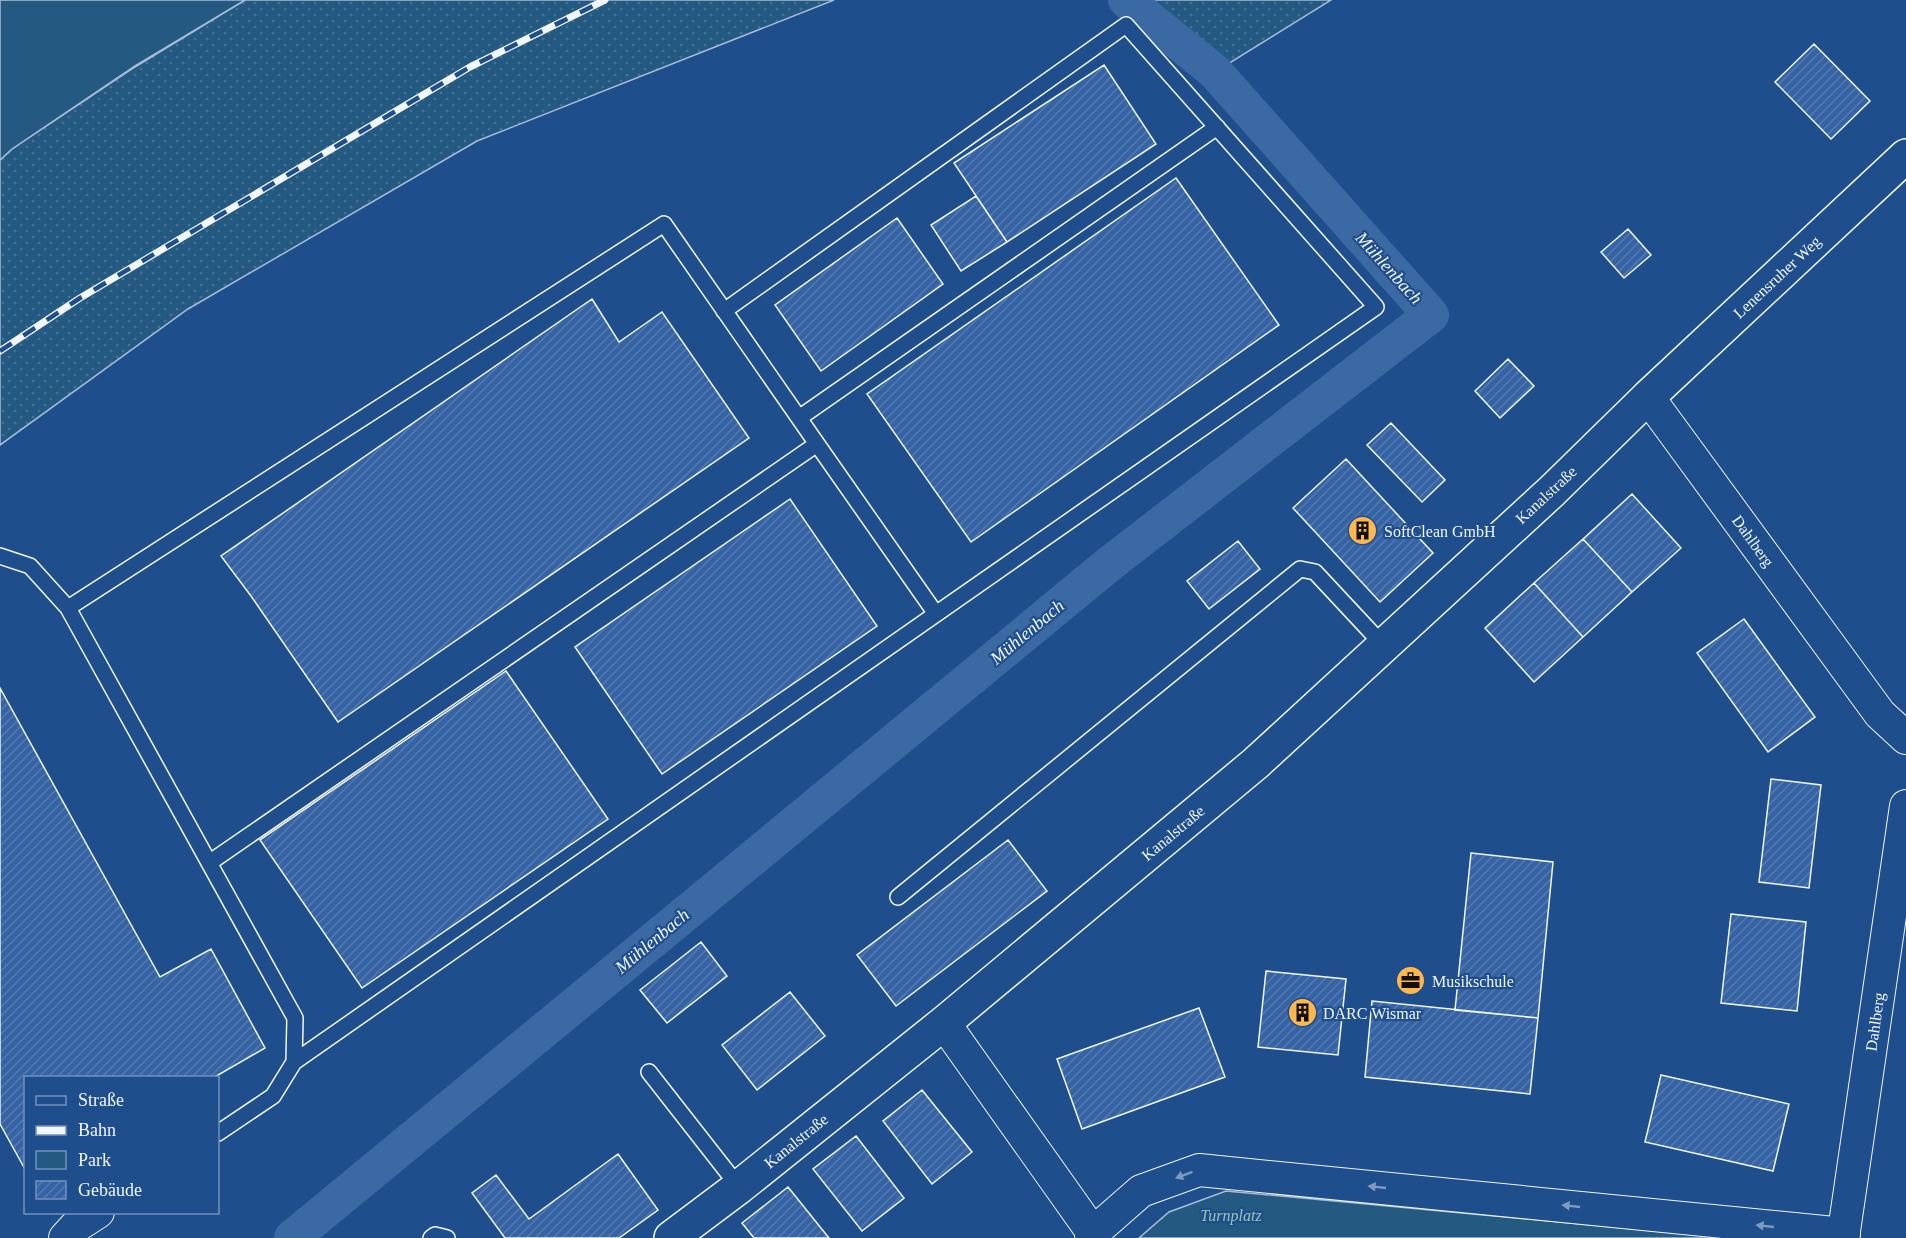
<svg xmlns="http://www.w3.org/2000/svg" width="1906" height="1238" font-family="'Times New Roman',serif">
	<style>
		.grass { fill: url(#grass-dots); stroke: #a8bbd7; stroke-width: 1.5 }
		.green { fill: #245a82; stroke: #a8bbd7; stroke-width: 1.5 }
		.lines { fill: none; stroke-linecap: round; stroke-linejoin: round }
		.canal { stroke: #3b69a3; stroke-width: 36 }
		.building { fill: url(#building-hatch); stroke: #f2f6ff; stroke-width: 1.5 }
		.lane-casing { stroke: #f2f6ff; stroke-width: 18 }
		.street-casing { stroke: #f2f6ff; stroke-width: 34 }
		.secondary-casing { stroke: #f2f6ff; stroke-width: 36 }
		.lane { stroke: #1f4e8c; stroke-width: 15 }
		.street { stroke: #1f4e8c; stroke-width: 32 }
		.secondary { stroke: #1f4e8c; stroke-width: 33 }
		.rail-casing { stroke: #f2f6ff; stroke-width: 7 }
		.rail { stroke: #1f4e8c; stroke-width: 4.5; stroke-dasharray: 14; stroke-linecap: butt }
		.oneway { fill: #7e9ac0 }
		.labels { text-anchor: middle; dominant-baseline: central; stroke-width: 4.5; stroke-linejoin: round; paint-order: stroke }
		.street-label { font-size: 16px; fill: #f2f6ff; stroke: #1f4e8c }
		.poi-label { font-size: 16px; fill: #f2f6ff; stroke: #1f4e8c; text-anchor: start }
		.park-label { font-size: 16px; font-style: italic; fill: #97c8a6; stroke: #1f4e8c }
		.water-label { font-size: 18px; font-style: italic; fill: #f2f6ff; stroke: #1f4e8c }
	</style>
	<defs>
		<pattern id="grass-dots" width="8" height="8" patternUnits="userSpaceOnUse" patternTransform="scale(1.5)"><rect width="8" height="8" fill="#245a82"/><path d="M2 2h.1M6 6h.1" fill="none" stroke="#447295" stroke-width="1.8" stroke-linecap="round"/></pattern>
		<pattern id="building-hatch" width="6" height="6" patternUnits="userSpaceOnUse" patternTransform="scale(1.5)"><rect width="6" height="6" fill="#3563a3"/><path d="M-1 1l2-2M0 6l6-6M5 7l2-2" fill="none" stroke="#537ab1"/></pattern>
	</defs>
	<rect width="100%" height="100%" fill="#1f4e8c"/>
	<path class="grass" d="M245,0h589l-357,141 -289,168 -188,136v-285l12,-11 123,-82z
		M1126,0h205l-116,72z"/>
	<path class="green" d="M0,0h245l-110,66 -123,83 -12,11z
		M1226,1191l503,47h-590l30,-26z"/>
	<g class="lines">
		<path class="canal" d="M292,1238l816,-673 323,-250 -216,-243 -89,-72"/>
	</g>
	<path class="building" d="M1814,44l56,57 -39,38 -56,-57z
		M1104,65l52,79 -149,98 -53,-79z
		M1176,178l103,147 -308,217 -104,-148z
		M976,196l31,46 -46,29 -30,-46z
		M897,218l46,66 -122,87 -46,-66z
		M1628,229l23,26 -27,23 -23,-26z
		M592,299l27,43 43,-30 87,126 -411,284 -87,-126 -30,-40z
		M1508,359l26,27 -34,32 -25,-27z
		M1391,423l54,57 -23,22 -55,-57z
		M1346,459l87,94 -53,49 -87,-94z
		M1632,494l49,54 -49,44 -49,-53z
		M790,499l87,127 -215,148 -87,-127z
		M1583,539l49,53 -49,45 -49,-54z
		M1238,541l22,28 -51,40 -22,-28z
		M1534,583l49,54 -49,45 -49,-54z
		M1744,619l71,98 -47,35 -71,-99z
		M506,671l102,148 -246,169 -102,-148z
		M0,688l160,289 51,-28 54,99 -52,30h-187v93l-26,-47z
		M1771,779l50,6 -12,103 -50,-6z
		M1008,840l39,51 -151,115 -39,-51z
		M1471,853l82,9 -15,156 -83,-8z
		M1731,914l75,8 -9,89 -76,-8z
		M701,942l26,34 -60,47 -27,-33z
		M1266,971l80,8 -8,76 -80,-8z
		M790,992l35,44 -68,54 -35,-45z
		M1372,1001l166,17 -8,76 -165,-17z
		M1199,1008l26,69 -143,52 -25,-70z
		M1661,1075l128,29 -16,67 -128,-29z
		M922,1090l50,62 -40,32 -49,-63z
		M856,1136l48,62 -42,33 -49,-62z
		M618,1154l40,56 -39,28h-114l-33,-45 24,-18 33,44z
		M788,1187l41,51h-75l-12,-15z"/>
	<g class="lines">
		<defs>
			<path id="lane" d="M724,311l402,-286 250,282 -440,307 -119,-170
				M799,418l418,-291
				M0,556l30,10 38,42 227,410 -1,44 -21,34 -55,37
				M68,608l596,-384 153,220 -608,419
				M898,897l402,-328 15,3 69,74
				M294,1062l642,-448
				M649,1072l90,115
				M431,1238l4,-3 12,3"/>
			<path id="street" d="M1648,397l232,317 26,24
				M944,1023l149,210
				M65,1238l10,-11 23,-15
				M1091,1238l2,-5 48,-42 58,-21 645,64
				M1843,1238l63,-432"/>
			<path id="secondary" d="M671,1238l68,-51 205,-164 312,-260 296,-272 96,-94 258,-241"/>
		</defs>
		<use href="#lane" class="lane-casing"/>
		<use href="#street" class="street-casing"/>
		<use href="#secondary" class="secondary-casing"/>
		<use href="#lane" class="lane"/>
		<use href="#street" class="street"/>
		<use href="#secondary" class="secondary"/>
		<defs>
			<path id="rail" d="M0,351l80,-53 390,-231 135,-67"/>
		</defs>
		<use href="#rail" class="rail-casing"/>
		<use href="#rail" class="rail"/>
	</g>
	<defs><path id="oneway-solid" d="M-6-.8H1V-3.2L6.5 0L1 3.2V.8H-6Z" transform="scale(1.5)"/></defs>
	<g class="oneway">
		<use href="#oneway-solid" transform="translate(1184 1175) rotate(159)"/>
		<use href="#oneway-solid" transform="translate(1377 1187) rotate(-174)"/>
		<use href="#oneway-solid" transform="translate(1571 1206) rotate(-174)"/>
		<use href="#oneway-solid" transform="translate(1765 1226) rotate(-174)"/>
	</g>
	<defs>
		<symbol id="building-disc" viewBox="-11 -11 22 22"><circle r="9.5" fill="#ffb74d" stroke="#1f4e8c"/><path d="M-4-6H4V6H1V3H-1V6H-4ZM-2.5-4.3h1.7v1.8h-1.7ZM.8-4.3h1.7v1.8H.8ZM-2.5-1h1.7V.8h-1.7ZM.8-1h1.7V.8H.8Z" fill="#111"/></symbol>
		<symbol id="office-disc" viewBox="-11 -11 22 22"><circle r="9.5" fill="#ffb74d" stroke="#1f4e8c"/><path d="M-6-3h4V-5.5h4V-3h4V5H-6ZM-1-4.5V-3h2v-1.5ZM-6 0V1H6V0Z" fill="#111"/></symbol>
	</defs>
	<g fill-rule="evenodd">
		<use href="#building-disc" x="1346" y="514" width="33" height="33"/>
		<use href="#office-disc" x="1394" y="964" width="33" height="33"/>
		<use href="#building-disc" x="1286" y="996" width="33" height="33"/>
	</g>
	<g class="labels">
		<g class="street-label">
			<text transform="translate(1777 277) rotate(-43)">Lenensruher Weg</text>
			<text transform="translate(1546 495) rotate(-43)">Kanalstraße</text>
			<text transform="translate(1753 541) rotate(54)">Dahlberg</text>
			<text transform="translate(1173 833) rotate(-40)">Kanalstraße</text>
			<text transform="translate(1875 1022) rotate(-82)">Dahlberg</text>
			<text transform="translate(796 1141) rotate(-39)">Kanalstraße</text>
		</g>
		<g class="poi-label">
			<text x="1384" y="531">SoftClean GmbH</text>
			<text x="1432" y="981">Musikschule</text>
			<text x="1323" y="1013">DARC Wismar</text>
		</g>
		<g class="park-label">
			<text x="1231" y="1215">Turnplatz</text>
		</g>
		<g class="water-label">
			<text transform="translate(1389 268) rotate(48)">Mühlenbach</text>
			<text transform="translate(1027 632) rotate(-40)">Mühlenbach</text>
			<text transform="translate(652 941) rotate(-40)">Mühlenbach</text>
		</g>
	</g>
	<rect x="24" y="1076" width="195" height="138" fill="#1f4e8c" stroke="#7391ba" stroke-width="1.5"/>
	<rect x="36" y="1096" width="30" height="9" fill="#1f4e8c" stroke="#7391ba" stroke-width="1.5"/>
	<text x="78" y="1106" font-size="18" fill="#f2f6ff">Straße</text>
	<rect x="36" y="1126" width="30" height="9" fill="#f2f6ff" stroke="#7391ba" stroke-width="1.5"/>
	<text x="78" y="1136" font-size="18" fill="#f2f6ff">Bahn</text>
	<rect x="36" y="1151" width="30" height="18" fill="#245a82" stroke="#7391ba" stroke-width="1.5"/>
	<text x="78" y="1166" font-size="18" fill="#f2f6ff">Park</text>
	<rect x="36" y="1181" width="30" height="18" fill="url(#building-hatch)" stroke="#7391ba" stroke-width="1.5"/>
	<text x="78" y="1196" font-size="18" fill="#f2f6ff">Gebäude</text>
</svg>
